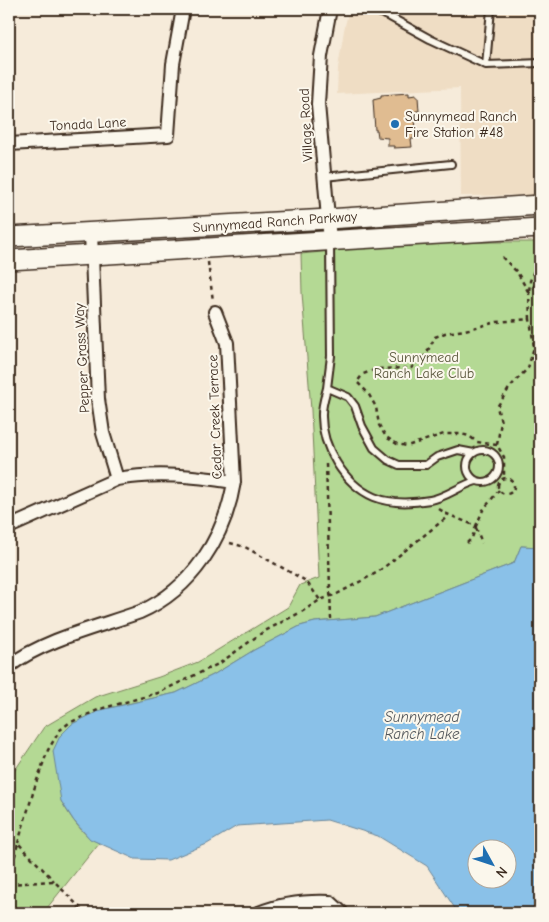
<svg xmlns="http://www.w3.org/2000/svg" width="549" height="922" font-family="'Comic Neue',sans-serif">
	<style>
		.built { fill: #efddc4 }
		.green { fill: #b4d994; stroke: #788259 }
		.water { fill: #8ac1e8; stroke: #6a8597; fill-rule: evenodd }
		.building { fill: #e0bc91; stroke: #3b2a1e }
		.lines { fill: none; stroke-linecap: round; stroke-linejoin: round }
		.lane-casing { stroke: #3b2a1e; stroke-width: 10 }
		.street-casing { stroke: #3b2a1e; stroke-width: 16 }
		.secondary-casing { stroke: #3b2a1e; stroke-width: 22 }
		.path { stroke: #3b2a1e; stroke-width: 2.5; stroke-dasharray: 4 4; stroke-linecap: butt }
		.lane { stroke: #fbf7ec; stroke-width: 6 }
		.street { stroke: #fbf7ec; stroke-width: 12 }
		.secondary { stroke: #fbf7ec; stroke-width: 19 }
		.poi-dot { fill: #1f6fb2; stroke: #fbf7ec; stroke-width: 2 }
		.labels { text-anchor: middle; dominant-baseline: central; stroke-width: 4; stroke-linejoin: round; paint-order: stroke }
		.poi-label { font-size: 14px; fill: #3b2a1e; stroke: #fbf7ec; text-anchor: start }
		.street-label { font-size: 14px; fill: #3b2a1e; stroke: #fbf7ec }
		.park-label { font-size: 14px; fill: #59563c; stroke: #fbf7ec }
		.water-label { font-size: 15px; font-style: italic; fill: #53575b; stroke: #fbf7ec }
	</style>
	<rect width="100%" height="100%" fill="#f6ebda"/>
	<filter id="ink" filterUnits="userSpaceOnUse"><feTurbulence type="fractalNoise" baseFrequency=".02" numOctaves="2"/><feDisplacementMap in="SourceGraphic" scale="10" xChannelSelector="R" yChannelSelector="G"/><feConvolveMatrix kernelMatrix="1 2 1 2 8 2 1 2 1" color-interpolation-filters="sRGB"/></filter>
	<g filter="url(#ink)">
		<path class="built" d="M349,9h191v186l-79,1 -1,-108 -123,6 1,-26 6,-38z"/>
		<path class="green" d="M472,242h68v305l-19,-1 -7,17 -139,54 -60,5 -15,4 -46,24 -41,25 -37,18 -75,17 -40,91c10,16 20,34 38,42l-56,70h-34v-134l35,-52 51,-30 64,-20 39,-15 90,-55 12,-22 19,-7 -8,-168 -9,-117 -1,-39 74,-7z"/>
		<path class="water" d="M521,546l19,1v366h-82l-31,-47 -49,-30 -51,-16 -90,6 -30,18 -39,16 -33,-1 -45,-20 -16,-18 -13,-20 -8,-50 7,-15 12,-12 29,-14 75,-17 37,-18 41,-25 46,-24 15,-4 60,-5 139,-54zM476,850h30v30h-30z"/>
		<path class="building" d="M409,93v3l7,-1v2h2l1,14h-3v4h-1l1,18h-2v6h-3l1,8 -18,1v-2h-6v-8l-10,-1 -1,-7h-2l-2,-30 8,-2v-3z"/>
		<g class="lines">
			<defs>
				<path id="lane" d="M371,9l19,8 40,22 56,26
					M491,9l-5,56 54,-2
					M324,177l127,-13
					M327,388l4,-32 -1,-114
					M467 466a16 16 0 1 1 32 0a16 16 0 1 1-32 0Z
					M474,453l-16,-3 -21,7 -11,8h-27l-11,-5 -14,-12 -12,-22 -7,-20 -7,-9 -21,-9c-2,8 -5,17 -5,26 -1,32 22,70 52,83 17,7 39,6 56,3 15,-2 31,-15 46,-19"/>
				<path id="street" d="M9,144l159,-9 5,-71 10,-55
					M91,233l7,166 5,34 14,46
					M330,241l-12,-137 3,-48 9,-47
					M9,527l108,-48c39,-7 77,-3 117,3
					M9,666c36,-27 89,-39 131,-54 52,-23 85,-75 94,-130l-7,-139 -12,-31
					M259,913c24,-10 46,-12 71,-11l12,11"/>
				<path id="secondary" d="M9,237l319,-18 212,-14
					M9,260l531,-32"/>
			</defs>
			<use href="#lane" class="lane-casing"/>
			<use href="#street" class="street-casing"/>
			<use href="#secondary" class="secondary-casing"/>
			<path class="path" d="M502,257l15,15 12,21 1,-12 10,-27
				M208,262l5,39
				M530,319l-1,-26 11,-15
				M497,445l-20,-3 -8,-6 -8,-2h-17l-37,12 -10,-2 -11,-7 -7,-12 -3,-18 -8,-14 -11,-11 6,-8 14,-5 34,-1 14,-12 10,-19 10,-4 20,-3 32,-8 33,-3 4,28 -6,21 -18,19 -13,20 4,15 -4,23 7,12v21
				M326,464l5,155
				M498 486a8 8 0 1 1 16 0a8 8 0 1 1-16 0Z
				M439,509l8,5 29,12 7,-16 16,-20
				M476,528l6,15
				M230,543l15,4 61,34 14,19
				M467,543l5,-5 4,-12
				M18,843l18,-60 12,-33 12,-20 9,-7 31,-14 58,-16 62,-30 43,-31 40,-21 17,-11 17,-6 41,-22 68,-54 1,-4
				M9,880l9,-37 36,38
				M9,884l45,-3 31,32"/>
			<use href="#lane" class="lane"/>
			<use href="#street" class="street"/>
			<use href="#secondary" class="secondary"/>
		</g>
	</g>
	<circle class="poi-dot" cx="395" cy="124" r="5"/>
	<g class="labels">
		<g class="poi-label">
			<text x="405" y="116">Sunnymead Ranch<tspan x="405" dy="16">Fire Station #48</tspan></text>
		</g>
		<g class="street-label">
			<text transform="translate(88 124) rotate(-3)">Tonada Lane</text>
			<text transform="translate(306 125) rotate(-93)">Village Road</text>
			<text transform="translate(275 222) rotate(-4)">Sunnymead Ranch Parkway</text>
			<text transform="translate(82 358) rotate(-93)">Pepper Grass Way</text>
			<text transform="translate(215 417) rotate(-92)">Cedar Creek Terrace</text>
		</g>
		<g class="park-label">
			<text x="424" y="357">Sunnymead<tspan x="424" dy="16">Ranch Lake Club</tspan></text>
		</g>
		<g class="water-label">
			<text x="422" y="717">Sunnymead<tspan x="422" dy="17">Ranch Lake</tspan></text>
		</g>
	</g>
	<rect width="549" height="922" fill="none" stroke="#fbf7ec" stroke-width="30"/>
	<rect x="15" y="15" width="519" height="892" fill="none" stroke="#3b2a1e" stroke-width="2" filter="url(#ink)"/>
	<g transform="translate(492 864) rotate(130)"><circle r="24" fill="#fbf7ec" stroke="#aea59a"/>
	<path d="M0-4L9 19L0 12L-9 19Z" fill="#1f6fb2"/>
	<text y="-8" font-size="14" font-weight="bold" text-anchor="middle" fill="#3b2a1e">N</text>
	</g>
</svg>
